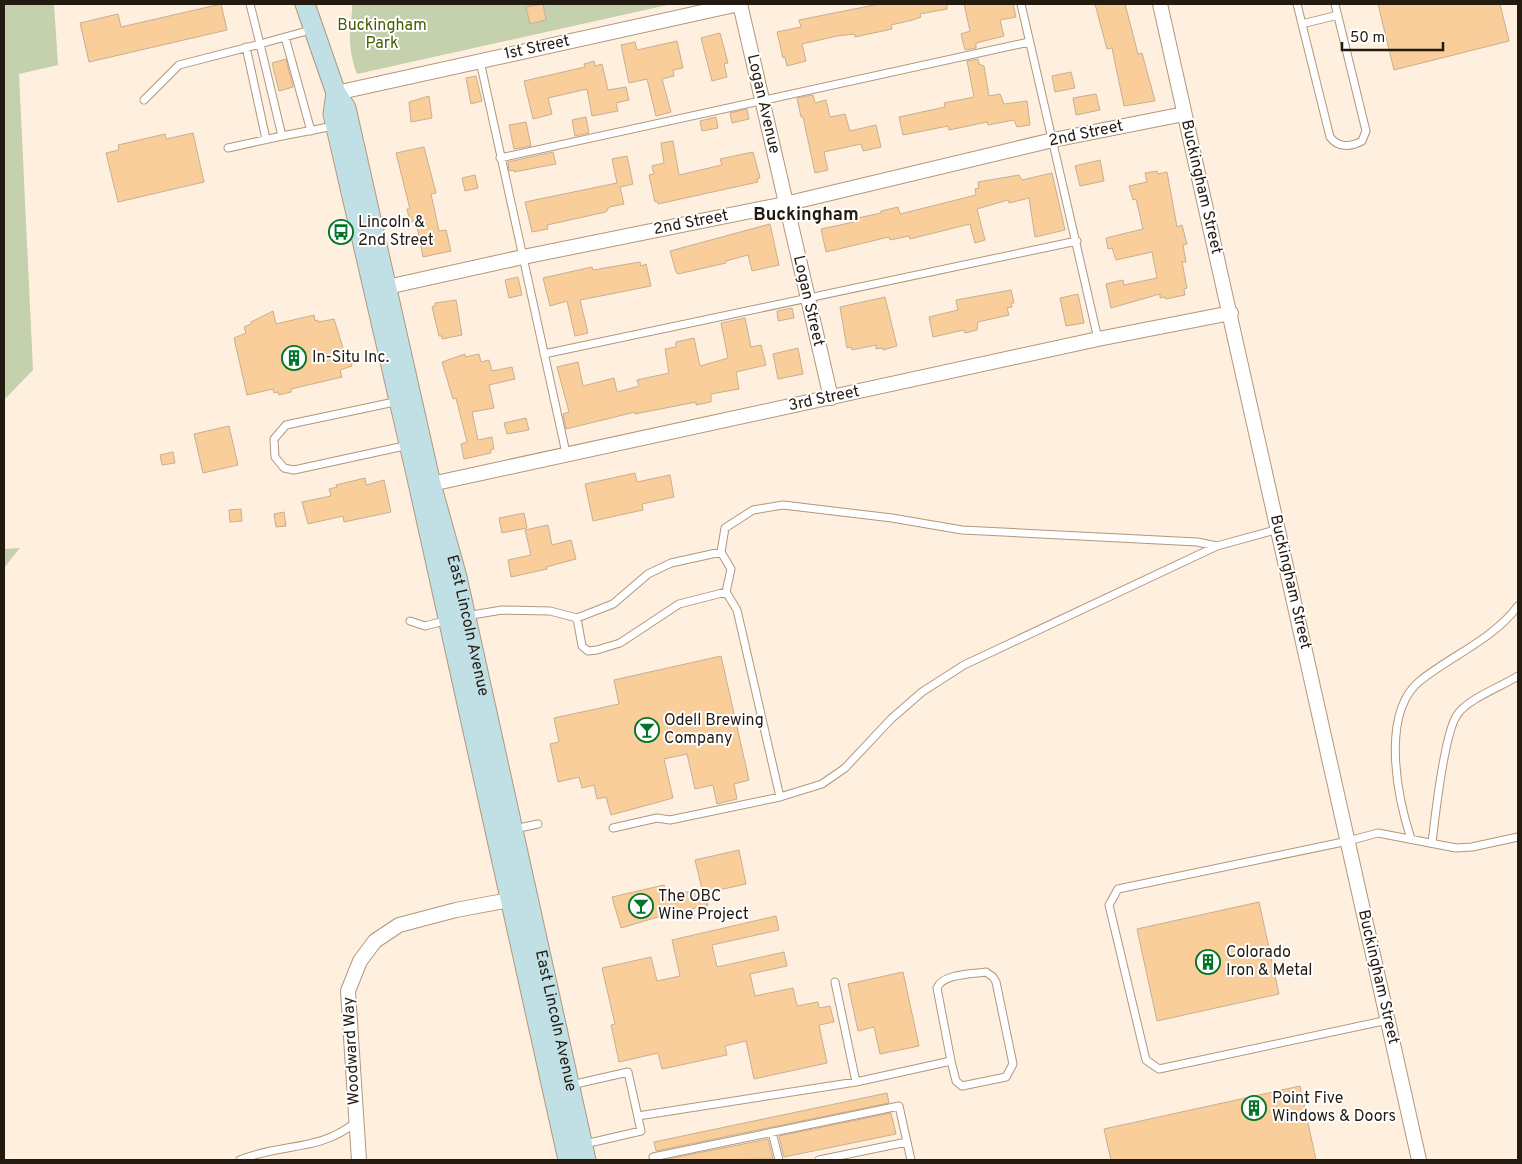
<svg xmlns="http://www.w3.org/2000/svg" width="1522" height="1164" font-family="Overpass,sans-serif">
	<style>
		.green { fill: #c4d1ac }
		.building { fill: #f9ce9b; stroke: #c7af93 }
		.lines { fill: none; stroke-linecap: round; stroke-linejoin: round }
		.lane-casing { stroke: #b0987d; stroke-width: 9 }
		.street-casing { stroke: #b0987d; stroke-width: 16 }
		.secondary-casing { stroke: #b0987d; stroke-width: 21 }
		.lane { stroke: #fff; stroke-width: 7 }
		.street { stroke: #fff; stroke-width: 14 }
		.secondary { stroke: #c0e0e6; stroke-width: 19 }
		.labels { text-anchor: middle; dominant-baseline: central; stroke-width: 4; stroke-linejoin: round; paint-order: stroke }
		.park-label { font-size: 16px; fill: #485e00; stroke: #fff }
		.street-label { font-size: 16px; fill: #231a10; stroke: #fff }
		.poi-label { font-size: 16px; fill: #231a10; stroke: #fff; text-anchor: start }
		.neighbourhood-label { font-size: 18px; font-weight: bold; fill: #231a10; stroke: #fff }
	</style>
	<rect width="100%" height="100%" fill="#ffefde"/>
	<path class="green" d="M4,4h50l4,61 -39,9 14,296 -29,30z
		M352,4h320l-315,70c-5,-12 -8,-30 -7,-42 0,-10 3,-19 2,-28z
		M20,548l-16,20v-19z"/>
	<path class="building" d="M221,4l6,26 -138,32 -9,-39 38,-9 3,13z
		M543,4l3,16 -16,4 -4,-17z
		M879,4h68v5l-27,5 1,3 -8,3 -22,5 1,4 -37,8 -1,-3 -17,2 -35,8 4,17 -19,5 -2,-9 -2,1 -6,-26 24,-5 -2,-7z
		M964,4h49l3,13 -16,3 4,16 -28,7v5l-11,2 -4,-16 9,-3z
		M1095,4h30l13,50 4,-1 13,48 -31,5 -12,-58 -5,1z
		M1378,4h122l9,37 -115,29z
		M720,33l8,30 -4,1 3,13 -15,4 -11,-43z
		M677,41l6,27 -10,2 1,6 -12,3 9,33 -15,4 -9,-37 -18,4 -8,-38 14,-3 2,8z
		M286,59l7,28 -14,4 -7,-28z
		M978,59l1,5 5,2 5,30 11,-2 4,10 23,-3 3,24 -13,2 -3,-7 -26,5 -1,-3 -38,8 -1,-4 -45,9 -4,-18 46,-10 -1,-4 30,-6 -7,-36z
		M594,61l1,5 7,-2 6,26 18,-3 3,13 -13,3 2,8 -26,5 -5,-27 -39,9 4,16 -19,5 -9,-38 61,-14 -1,-3z
		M1071,72l4,16 -20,4 -3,-16z
		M476,76l6,25 -11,3 -5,-26z
		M1096,94l4,16 -24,5 -3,-17z
		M813,95l2,8 11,-3 4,17 15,-3 5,17 26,-6 5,22 -18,4 -2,-7 -37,8 4,18 -13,3 -12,-56h-2l-4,-19z
		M429,96l3,22 -21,4 -2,-20z
		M747,109l2,10 -17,4 -2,-10z
		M586,117l3,16 -14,3 -3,-16z
		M716,117l2,11 -16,3 -2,-10z
		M526,122l5,24 -17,3 -5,-24z
		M193,133l11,49 -86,20 -12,-49 13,-3 -1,-5 47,-11 1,5z
		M673,141l6,34 43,-10 -2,-6 33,-7 7,26 -3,1 1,3 -100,22 -1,-3 -2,1 -6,-27 5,-1 -2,-8 12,-3 -3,-20z
		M424,147l12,46 -5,1 8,37 7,-1 5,21 -28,6 -7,-35 -1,-1 -5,1 -3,-13h3l-14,-56z
		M553,152l3,12 -42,8v-2l-5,1 -1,-9z
		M627,156l6,28 -13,3 4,17 -15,3 -3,5 -59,13 1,4 -16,3 -7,-30 92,-19 -5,-24z
		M1100,160l4,21 -24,5 -5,-20z
		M1157,171l1,3 9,-2 10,55 5,-2 5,19 -4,1 3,17h-4l5,26 -3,1 1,6 -19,4 -1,-2 -5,1v-4l-49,14 -5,-24 17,-4 1,5 33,-7 -5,-26 -36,8 -4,-12 -4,1 -2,-11 37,-9 -7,-30 -3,1 -4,-14 18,-4 -2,-9z
		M1052,173l13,57 -30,7 -6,-39 -20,5 -1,-3 -31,9 8,31 -10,3 -5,-19 -60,15 -1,-3 -19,4 -1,-3 -63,15 -5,-23 33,-7 -1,-3 28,-6v-2l17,-4 2,7 76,-19 -1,-6 4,-1 -1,-6 41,-7 3,5z
		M475,175l3,13 -13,3 -3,-13z
		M770,224l9,41 -27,6 -4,-16 -22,6v2l-48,11 -2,-2 -6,-21z
		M640,262l1,4 5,-2 5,22 -71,14 8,33 -13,3 -8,-35 -17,5 -7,-28 49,-11 1,3z
		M518,277l4,18 -13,3 -4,-18z
		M1011,290l3,13h-3l1,4 -5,1 2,7 -31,7 -1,8 -12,3 -1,-3 -31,7 -4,-20 29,-7 -2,-10z
		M1078,294l6,29 -18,3 -6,-28z
		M885,297l12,49 -14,4v-2l-7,1v-4l-24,5 -1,-3 -4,1 -7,-41z
		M456,300l6,35 -20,4v-3h-3l-7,-29 3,-1v-3z
		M792,308l2,10 -16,3 -1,-10z
		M273,311l3,13 38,-9 1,6 3,-1v2l16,-3 10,32 4,-1 4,16 -12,4 2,7 -51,12v3l-12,3 -1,-3 -4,1 -1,-4 -26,6 -13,-57 12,-5 -2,-6 7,-3v-2z
		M745,318l6,29 10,-2 5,20 -30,7 3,17 -28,5v8l-15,3v-3l-61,12v-2l-69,17 -3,-15 6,-2 -12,-45 21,-5 5,24 31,-8 3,14 22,-6 -2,-6 32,-7 -4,-24 11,-2v-5l18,-4 6,28 28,-8 -7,-35z
		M798,348l5,26 -25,5 -5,-25z
		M465,354v3l14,-3 2,8 8,-2 3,11 20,-4 3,12 -26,6 5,23 -22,4 6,28 14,-3 2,12 -4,1 1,3 -27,6 -3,-15 6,-2 -11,-44 -3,1 -11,-37z
		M526,418l3,12 -22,4 -3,-11z
		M229,426l9,39 -35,8 -9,-39z
		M173,452l2,11 -13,2 -2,-10z
		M635,473l2,9 33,-7 4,22 -32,7 1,6 -50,11 -8,-37z
		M365,478l1,7 18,-5 7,32 -47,10 -1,-6 -35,8 -6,-22 29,-6 -2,-7 8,-2 -1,-2z
		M241,509l1,12 -12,1 -1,-12z
		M284,512l2,14 -10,1 -2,-13z
		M524,513l3,15 -25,5 -3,-15z
		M548,525l4,20 19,-5 5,19 -30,8 1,2 -36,8 -3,-17 23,-5 -6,-25z
		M721,656l28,124 -15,4 3,15 -20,5 -4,-19 -18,4 -8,-35 -23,5 9,39 -62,17 -5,-18 -9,2 -3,-14 -12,3 -3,-11 -21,5 -8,-38 9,-2 -5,-24 65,-14 -5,-24z
		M739,850l7,34 -41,9 3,12 -40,9 -47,14 -9,-31 52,-12 4,11 34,-7 -7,-29z
		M1259,902l20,92 -122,27 -20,-92z
		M776,916l3,14 -67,15 5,22 67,-15 3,14 -37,8 5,22 38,-8 4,18 21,-4 1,6 11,-2 4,16 -15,3 8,38 -73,16 -8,-38 -21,5 2,9 -65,14 -4,-16 -39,9 -8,-37 4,-1 -13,-56 49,-11 6,24 23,-5 -8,-36z
		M903,972l16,74 -39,8 -6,-27 -16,4 -10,-47z
		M1300,1086l16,74h-205l-7,-31z
		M887,1093l2,10 -233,48 -2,-9z
		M891,1113l5,21 -112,23 -5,-21z
		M768,1139l5,20 -110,1z"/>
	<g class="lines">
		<defs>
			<path id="lane" d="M1021,4l77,335
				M1297,4l33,133c8,11 21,10 32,4l4,-10 -31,-127
				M1302,24l36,-9
				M314,29l-54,15 22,92 52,-10
				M285,37l26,94
				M246,47l20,92
				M480,61l86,392
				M144,100l35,-35 81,-21 -10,-40
				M228,148l54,-12
				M500,158l529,-116
				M544,354l533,-113
				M399,401l-113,24 -12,14 1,18 9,11 10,2 115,-25
				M721,552l4,-24 28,-18 30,-5 109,13 70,12 235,12 20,4
				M726,592l11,18 43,187
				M466,616l36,-6 48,1 27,7 36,-14 35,-30 23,-11 50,-11 10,17 -5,23 -47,12 -59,39 -23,7 -9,1 -6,-5 -5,-28
				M410,621l15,5 23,-6
				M613,828l44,-10 13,2 110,-23 42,-13 23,-16 46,-49 31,-27 42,-27 253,-119 62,-17
				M514,829l24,-5
				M1411,839c-14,-43 -31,-127 10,-159 33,-26 71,-40 97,-74
				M1432,843c3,-26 12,-109 25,-128 10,-16 44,-28 61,-39
				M835,982l21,100
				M1388,1020l-229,49 -13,-9 -37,-155 9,-16 230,-48 30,-8 78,15 16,-1 46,-10
				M571,1085l57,-13 13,59 -56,13
				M638,1116l218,-34 95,-21 -14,-73c5,-14 35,-14 49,-16l7,5 3,5 17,82 -7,13 -44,9 -6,-5 -5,-20
				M772,1132l7,28
				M240,1160c40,-17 80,-8 116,-38
				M654,1160l-1,-3 246,-51 12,54
				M819,1160l88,-18"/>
			<path id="street" d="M740,4l91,394
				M1160,4l259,1156
				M336,93l403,-89
				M378,289l145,-32 262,-53 268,-64 131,-26
				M422,486l676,-147 133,-26
				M359,1160l-11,-169 12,-30 15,-20 24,-16 57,-15 53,-10"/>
			<g id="secondary">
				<path id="s1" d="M305,4l31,89 10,15 85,376 26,93 129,583"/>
				<path d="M336,93l-3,21 86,373 149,673"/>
			</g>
		</defs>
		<use href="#lane" class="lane-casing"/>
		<use href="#street" class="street-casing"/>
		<use href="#secondary" class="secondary-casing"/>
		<use href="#lane" class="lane"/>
		<use href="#street" class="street"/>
		<use href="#secondary" class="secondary"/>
	</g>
	<defs>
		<symbol id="bus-ring" viewBox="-11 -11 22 22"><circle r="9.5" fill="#fff" stroke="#037529" stroke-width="1.5"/><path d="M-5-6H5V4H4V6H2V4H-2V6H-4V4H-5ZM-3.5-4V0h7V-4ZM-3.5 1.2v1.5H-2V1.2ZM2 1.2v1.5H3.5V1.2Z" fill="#037529"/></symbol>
		<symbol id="building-ring" viewBox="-11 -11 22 22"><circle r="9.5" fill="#fff" stroke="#037529" stroke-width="1.5"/><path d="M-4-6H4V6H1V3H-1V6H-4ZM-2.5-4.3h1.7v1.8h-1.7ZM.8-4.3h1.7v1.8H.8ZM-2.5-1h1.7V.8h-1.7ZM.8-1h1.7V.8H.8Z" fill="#037529"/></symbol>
		<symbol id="bar-ring" viewBox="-11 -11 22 22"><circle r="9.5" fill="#fff" stroke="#037529" stroke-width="1.5"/><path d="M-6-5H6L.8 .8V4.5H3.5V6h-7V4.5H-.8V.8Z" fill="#037529"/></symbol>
	</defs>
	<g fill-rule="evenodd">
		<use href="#bus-ring" x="327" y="218" width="28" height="28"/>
		<use href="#building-ring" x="280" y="344" width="28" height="28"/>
		<use href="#bar-ring" x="633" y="716" width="28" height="28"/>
		<use href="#bar-ring" x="627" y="892" width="28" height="28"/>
		<use href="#building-ring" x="1194" y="948" width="28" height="28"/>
		<use href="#building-ring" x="1240" y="1094" width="28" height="28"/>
	</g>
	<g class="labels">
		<g class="park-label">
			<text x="382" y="26">Buckingham<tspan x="382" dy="18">Park</tspan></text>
		</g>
		<g class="street-label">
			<text transform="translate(537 48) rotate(-12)">1st Street</text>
			<text transform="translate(763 104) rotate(77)">Logan Avenue</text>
			<text transform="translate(1086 134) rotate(-12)">2nd Street</text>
			<text transform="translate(1201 187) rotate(77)">Buckingham Street</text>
			<text transform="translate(691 223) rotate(-11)">2nd Street</text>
			<text transform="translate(808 301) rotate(77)">Logan Street</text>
			<text transform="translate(824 399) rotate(-12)">3rd Street</text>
			<text transform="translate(1290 582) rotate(77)">Buckingham Street</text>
			<text stroke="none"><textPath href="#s1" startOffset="644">East Lincoln Avenue</textPath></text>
			<text transform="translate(1378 977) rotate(77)">Buckingham Street</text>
			<text stroke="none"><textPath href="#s1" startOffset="1049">East Lincoln Avenue</textPath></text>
			<text transform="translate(352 1051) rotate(-93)">Woodward Way</text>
		</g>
		<g class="poi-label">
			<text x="358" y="223">Lincoln &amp;<tspan x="358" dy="18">2nd Street</tspan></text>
			<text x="312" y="358">In-Situ Inc.</text>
			<text x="664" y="721">Odell Brewing<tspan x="664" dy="18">Company</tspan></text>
			<text x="658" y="897">The OBC<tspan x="658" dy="18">Wine Project</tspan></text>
			<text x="1226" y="953">Colorado<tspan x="1226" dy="18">Iron &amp; Metal</tspan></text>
			<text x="1272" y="1099">Point Five<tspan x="1272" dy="18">Windows &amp; Doors</tspan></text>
		</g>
		<g class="neighbourhood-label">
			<text x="806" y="215">Buckingham</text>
		</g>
	</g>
	<rect width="1522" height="1164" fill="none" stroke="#231a10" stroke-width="10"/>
	<path d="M1342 42v8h101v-8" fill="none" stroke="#231a10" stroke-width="2.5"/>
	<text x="1350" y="42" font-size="15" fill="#231a10" stroke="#ffffff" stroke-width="4" paint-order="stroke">50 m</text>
</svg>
